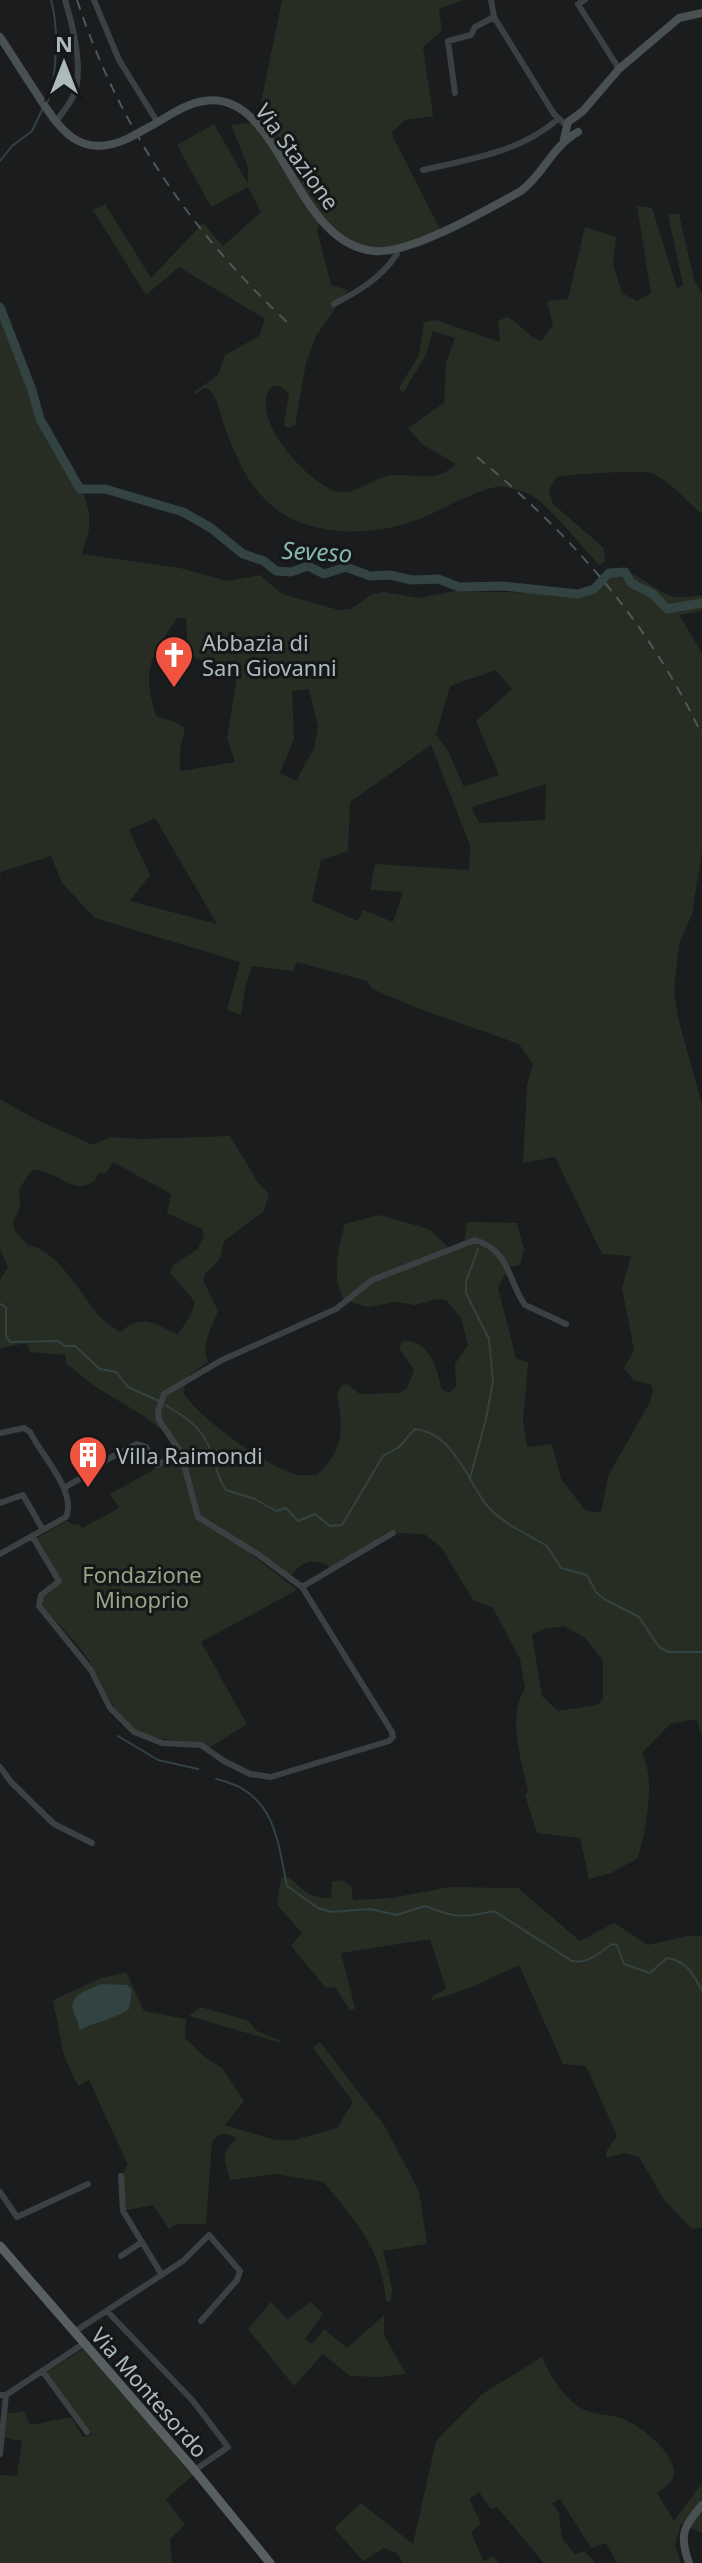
<svg xmlns="http://www.w3.org/2000/svg" width="702" height="2563" font-family="'Noto Sans',sans-serif">
	<style>
		.green { fill: #282d24; fill-rule: evenodd }
		.water { fill: #324341 }
		.lines { fill: none; stroke-linecap: round; stroke-linejoin: round }
		.stream { stroke: #324341; stroke-width: 2 }
		.river { stroke: #324341; stroke-width: 9 }
		.minor { stroke: #3b4042; stroke-width: 6 }
		.secondary { stroke: #495052; stroke-width: 8 }
		.primary { stroke: #585f61; stroke-width: 9 }
		.rail { stroke: #505759; stroke-width: 2; stroke-dasharray: 10 8; stroke-linecap: butt }
		.secondary-bridge { stroke: #495052; stroke-width: 8 }
		.labels { text-anchor: middle; dominant-baseline: central; stroke-width: 6; stroke-linejoin: round; paint-order: stroke }
		.street-label { font-size: 22px; fill: #adbabc; stroke: #151718 }
		.poi-label { font-size: 22px; fill: #adbabc; stroke: #151718; text-anchor: start }
		.park-label { font-size: 22px; fill: #95a685; stroke: #151718 }
		.water-label { font-size: 24px; font-style: italic; fill: #85b6b2; stroke: #151718 }
	</style>
	<rect width="100%" height="100%" fill="#1a1c1d"/>
	<path class="green" d="M282,0h181l-24,9 3,22 -19,16 10,69 -28,4 -14,13 50,98 -35,15 -46,2 -39,-28 -4,10 14,55 17,5 -32,46 -10,27 -11,62 -7,3 -4,-3 5,-32 -11,-8 -7,2c-23,30 35,94 64,104 22,6 38,-15 58,-16 24,-1 44,8 63,-11l-34,-20 -14,-16 36,-25 2,-40 9,-25 -22,-7 -7,24 -23,38 -4,-5 20,-33 5,-33 12,-2 64,22 -2,-21 9,-4c14,6 19,19 34,24l12,-16 -6,-24 21,-2 17,-72 31,10 -3,27 9,29 15,8 14,-8 -14,-87 15,2 25,80 6,-3 -15,-71h11l15,66 8,13v221c-15,-13 -30,-30 -48,-40 -9,-5 -84,0 -98,3l-7,13 4,14 51,44 1,14 -6,3c-19,-20 -46,-56 -68,-70 -7,-4 -27,-10 -35,-8 -25,5 -54,23 -79,33 -43,16 -102,18 -141,-11 -28,-21 -41,-54 -53,-87 -4,-12 -5,-23 -14,-33l-5,-1 -8,6 -2,-2 24,-17 7,-20 34,-19 6,-17 -86,-52 -33,28 -53,-85 12,-6 46,74 52,-55 20,23 38,-34 -13,-25 -37,20 -34,-62 37,-21 34,60v-17l-17,-42 26,-3z
		M0,313l39,109 34,61 10,9 6,20v17l-7,25 98,14 48,13 32,-6 22,19 57,16 12,-1 21,-15 12,-2 34,6 37,-7 123,3c19,-3 28,-25 42,-23 20,2 33,19 51,25 8,3 22,0 31,-1v16l-23,4 23,38v199l-10,62 -13,30 -5,47 4,27 24,86v635l-5,-20 -27,5 -28,29c14,29 4,75 -4,105l-27,15 -22,6 -9,-41 -43,-5 -12,-38 3,-4c-7,-33 -21,-72 -3,-103l-5,-29 -27,-51 -20,-8 -32,-53 -17,-13 -31,-1 -62,35c-15,-11 -31,-8 -40,9l-63,-41 69,54 -96,52 46,82 -38,24c-23,-12 -48,-4 -72,-17 -27,-16 -32,-47 -49,-72 -13,-19 -30,-35 -45,-53l-1,-9 20,-16 -27,-42 32,-18 6,4 6,-1 3,4 37,-20 -9,-14 70,-39c-6,-27 -62,-53 -84,-68 -10,-7 -20,-16 -30,-24v-8l-36,-3 -3,-9 -27,5v-68l8,-13 -8,-18v-150l35,20 58,26 17,-8 31,2 89,-3 27,45 12,13 -5,17 -40,30 -4,18 -16,16v7l14,29c-6,16 -18,34 -10,51l-20,14 -5,16c13,24 86,77 115,83 6,1 13,0 19,0 28,-26 26,-46 20,-82l5,-8 5,-1 13,10 38,-1 9,-4 7,-19 -15,-22 3,-6c25,-7 37,29 39,47l8,4 7,-7 -1,-22 13,-19 -7,-27 -15,-18 -9,-1 -22,6 -19,-3 -28,5 -24,-7c-13,-24 -6,-51 1,-76l34,-9 50,14 21,20 14,-5 3,-22 50,1 7,26 -4,16 -11,2 -11,21 18,70 12,5 -5,58 4,26 25,-3 9,35 24,31 16,3 7,-37 42,-74 3,-13 -3,-5 -16,-3 -10,-13 10,-18 -12,-62 9,-32 -29,-2 -47,-97 -32,6 4,-78 6,-21 -14,-20 -94,-33 -53,-22 -5,-8 -70,-19 -4,9 -41,-5 -7,22 -4,27 -14,-5 13,-48 -145,-44 -33,-35 -11,-27 -50,16 -1,5zM177,618h9l2,38 50,15 -11,67 8,24 -55,9v-22l5,-21 -10,-6 -19,-6c-15,-50 -5,-58 21,-98zM496,670l16,19 -36,32 23,54 -35,12 -16,-36 -12,-16 14,-49zM309,689l9,37 -4,23 -18,32 -16,-8 14,-34 -2,-48zM431,745l39,100 -1,25 -94,-6 -5,26 33,2 -10,30 -30,-12 -5,11 -46,-20 9,-41 27,-9 2,-49zM546,784l-1,36 -66,3 -8,-16zM155,818l62,106 -87,-23 20,-26 -21,-45zM113,1162l58,32 -4,19 35,16 2,6 -6,14 -25,16 -3,8 25,29 -4,13 -13,19c-26,-10 -33,-22 -58,-2 -8,-6 -19,-12 -25,-21 -15,-19 -40,-63 -66,-65l-14,-15 -2,-8 7,-16 -1,-18 13,-19c26,-2 47,35 68,3h6zM564,1626l21,12 18,23v38l-6,6 -39,6 -16,-15 -10,-61 11,-6z
		M289,1877c13,13 23,22 42,21l1,-16 10,-2 9,6 2,14 38,-2 59,-11 68,1 62,53 34,-18 34,22 39,-9h15v291l-10,2 -27,-28 -26,-44 -14,-4 -19,5v-6l11,-16 -31,-70 -23,-2 -44,-99 -47,22 -41,14 1,-5 14,-7 -16,-50 -89,14 14,55 -5,3 -15,-24 -9,1 -35,-42 11,-13 -25,-28 4,-27z
		M126,1972l18,39 42,8 -1,19 22,21 15,9 22,33 -19,24 50,15h20l42,-12 16,-26 -40,-54 7,-6 64,83 35,66 8,53 -44,7 9,37 -1,14 -5,-1c-5,-55 -30,-78 -62,-119l-49,-8 -45,6c-5,-20 -10,-26 6,-41l-7,-5h-9l-8,7 -6,83h-29l-8,5 -16,-24 -30,6 -2,-35 7,-11 -39,-85 -11,6 -14,-30 -11,-56 48,-22z
		M200,2007l47,13 10,11 24,10v2l-92,-27z
		M271,2302l16,17 24,-17 12,12 -18,25 7,5 12,-15 23,19 37,-33v20l22,39 -27,3 -29,-1 -27,-22 -29,32 -46,-57z
		M83,2349l110,126 -27,24 19,26 -15,14 2,24h-172v-88l17,1 5,-35 -17,-3 1,-24 18,-3 6,14 41,-8 12,20 9,-3 -46,-61z
		M542,2357c9,20 18,36 37,50 14,9 27,6 42,11 18,6 56,36 53,57 -1,8 -12,14 -17,18l17,28 28,-38v50l-21,-9 -6,22 6,17h-64l-11,-20 -15,5 -31,-49 -8,4 7,10 3,26 13,15 9,-3 12,12h-52l-47,-56 -6,2 -12,-17 -10,7 12,24 -10,10 13,28 10,-5 4,7h-95l-6,-10 -13,-5 -21,13 -29,-33 27,-25 52,41 23,-103 46,-47z"/>
	<path class="water" d="M101,1984l26,1 5,5 -3,19c-12,9 -34,13 -50,21 0,-9 -4,-12 -6,-20 -4,-16 17,-21 28,-26z"/>
	<g class="lines">
		<path class="stream" d="M48,101c9,-27 11,-73 3,-101
			M0,161l12,-15 20,-15 10,-21
			M0,1304l6,3v29l4,6 48,-1 7,5h10l25,23 16,3 12,15 31,14
			M165,1405c23,13 38,23 47,49 4,13 6,25 14,36l29,9 21,12 10,-3 12,13 17,-7 15,12 12,-1 41,-69 16,-9 16,-18c28,3 41,27 55,49l16,-59 7,-38 -4,-42 -23,-46v-11l12,-33
			M470,1479l14,23 11,12 15,11 37,21 14,22 26,7 9,17 8,7 35,18 20,30 10,5h33
			M118,1736l40,24 40,9
			M216,1779c58,12 61,58 71,107l31,22 14,4 38,-3 27,6 28,-9c29,12 39,12 69,5l78,50c16,3 27,-8 40,-17l5,1 7,19 26,9 17,-15c19,2 27,17 35,33"/>
		<path class="river" d="M0,307l32,83 8,29 40,70h25l78,23 28,16 32,26 21,7 12,10 15,1 17,-6 16,8 22,-7 24,9 20,-1 22,5 26,-1 21,8 44,-1 75,8 16,-5 15,-16 16,-1 6,11 22,11 14,15 35,-6"/>
		<path class="minor" d="M94,0l25,60 39,63
			M491,0l3,17 60,97 13,12
			M585,0l-7,4 41,65
			M455,93l-7,-52 23,-6 4,-8 19,-10
			M56,121c7,-9 17,-20 20,-32 6,-27 -3,-63 -11,-89
			M423,170c48,-11 98,-18 135,-51
			M334,304c25,-13 47,-26 63,-50l-1,-5
			M0,1433l24,-5 6,4c11,23 47,59 36,85l-66,37
			M181,1453l-22,-33 -1,-9 6,-17 58,-34 114,-51 36,-29 103,-40c36,11 32,40 50,65l41,19
			M0,1503l23,-8 20,35
			M32,1536l27,45 -18,14 -2,11 52,64 19,38 24,24 28,11 39,2 23,16 26,13 21,3 118,-36 4,-4 -1,-5 -90,-145 -43,-32 -61,-38 -17,-64 -24,12 -11,-18 -9,-3 -56,29v5l-17,10
			M302,1587l91,-54
			M0,1767l11,15 43,42 38,19
			M121,2176l2,35 39,64
			M0,2192l17,25 71,-33
			M121,2256l21,-14
			M107,2311l86,90 35,46 -33,23
			M74,2332l109,-71 26,-26 31,36 -3,9 -36,41
			M43,2372l44,60
			M0,2395h6l77,-51
			M0,2454l6,-59"/>
		<path class="secondary" d="M0,37c12,18 23,36 35,54 24,37 44,71 94,47
			M149,127c17,-9 35,-23 55,-26 78,-12 87,142 170,150 36,4 114,-42 147,-60 23,-17 31,-45 57,-59
			M564,139l4,-17 15,-11 36,-42 60,-51 23,-5
			M689,2563c-10,-28 -6,-36 13,-58"/>
		<path class="primary" d="M0,2246l191,220 79,97"/>
		<path class="rail" d="M77,0c43,129 113,231 212,324
			M477,457c95,78 172,166 225,278"/>
		<path class="secondary-bridge" d="M129,138l20,-11"/>
	</g>
	<defs>
		<symbol id="church-pin" viewBox="-11 -11 22 30"><path d="M0 17L-7.5 6A9.5 9.5 0 1 1 7.5 6Z" fill="#f0533f" stroke="#151718"/><path d="M-1.2-6h2.4v3.5h3.3v2.4h-3.3V6h-2.4V-.1h-3.3v-2.4h3.3Z" fill="#fff"/></symbol>
		<symbol id="building-pin" viewBox="-11 -11 22 30"><path d="M0 17L-7.5 6A9.5 9.5 0 1 1 7.5 6Z" fill="#f0533f" stroke="#151718"/><path d="M-4-6H4V6H1V3H-1V6H-4ZM-2.5-4.3h1.7v1.8h-1.7ZM.8-4.3h1.7v1.8H.8ZM-2.5-1h1.7V.8h-1.7ZM.8-1h1.7V.8H.8Z" fill="#fff"/></symbol>
	</defs>
	<g fill-rule="evenodd">
		<use href="#church-pin" x="152" y="633" width="44" height="60"/>
		<use href="#building-pin" x="66" y="1433" width="44" height="60"/>
	</g>
	<g class="labels">
		<g class="street-label">
			<text transform="translate(298 156) rotate(54)">Via Stazione</text>
			<text transform="translate(150 2392) rotate(49)">Via Montesordo</text>
		</g>
		<g class="poi-label">
			<text x="202" y="642">Abbazia di<tspan x="202" dy="25">San Giovanni</tspan></text>
			<text x="116" y="1455">Villa Raimondi</text>
		</g>
		<g class="park-label">
			<text x="142" y="1574">Fondazione<tspan x="142" dy="25">Minoprio</tspan></text>
		</g>
		<g class="water-label">
			<text transform="translate(317 551) rotate(3)">Seveso</text>
		</g>
	</g>
	<g transform="translate(64 64)" stroke="#151718" stroke-width="6" paint-order="stroke">
	<path d="M0-6L14 30L0 20L-14 30Z" fill="#adbabc"/>
	<text y="-12" font-size="22" font-weight="bold" text-anchor="middle" fill="#adbabc">N</text>
	</g>
</svg>
